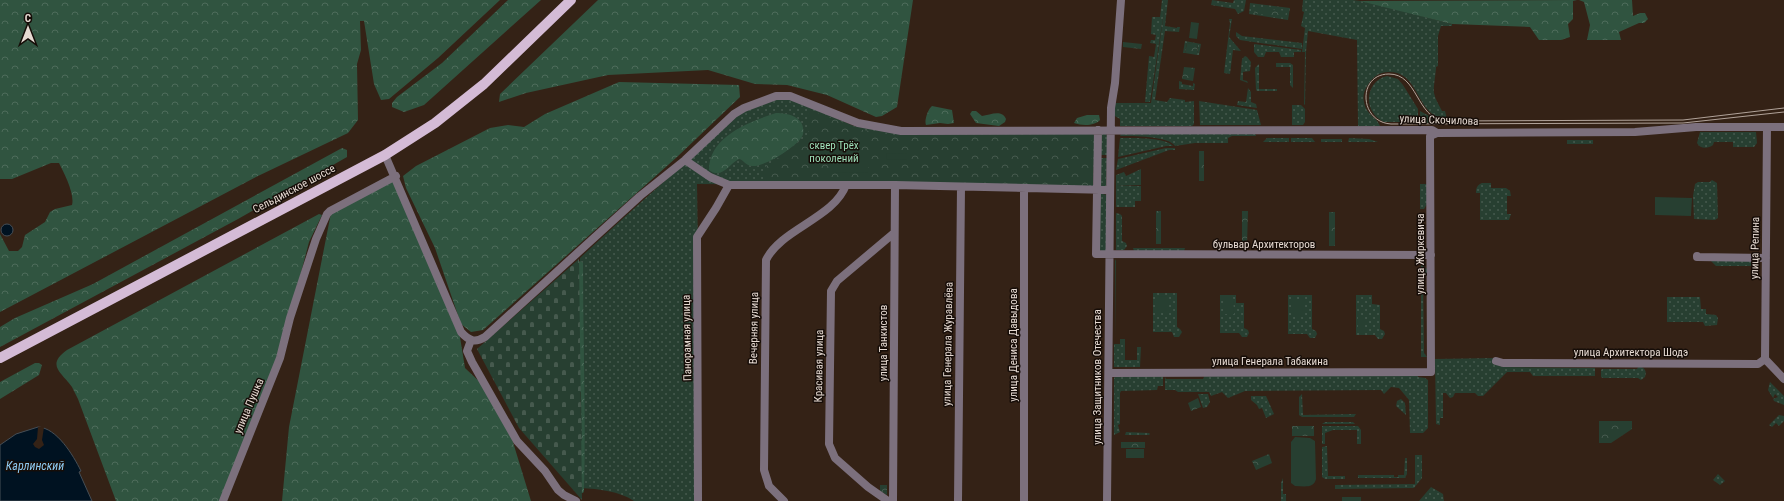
<svg xmlns="http://www.w3.org/2000/svg" width="1784" height="501" font-family="'Roboto Condensed',sans-serif">
	<style>
		.grass { fill: url(#grass-dots) }
		.forest { fill: url(#forest-crowns) }
		.cemetery { fill: url(#cemetery-stones) }
		.park { fill: url(#park-crowns) }
		.pitch { fill: #273f31 }
		.water { fill: #001221; stroke: #454e56 }
		.pier { fill: #342216 }
		.lines { fill: none; stroke-linecap: round; stroke-linejoin: round }
		.minor { stroke: #7c707d; stroke-width: 8 }
		.major { stroke: #d4bbd6; stroke-width: 10 }
		.tram { stroke: #b1a39a; stroke-width: 1 }
		.labels { text-anchor: middle; dominant-baseline: central; stroke-width: 3; stroke-linejoin: round; paint-order: stroke }
		.street-label { font-size: 11px; fill: #e6dad2; stroke: #160d08 }
		.park-label { font-size: 11px; fill: #9ddeb8; stroke: #160d08 }
		.water-label { font-size: 12px; font-style: italic; fill: #8ecaf2; stroke: #160d08 }
	</style>
	<defs>
		<pattern id="grass-dots" width="8" height="8" patternUnits="userSpaceOnUse"><rect width="8" height="8" fill="#273f31"/><path d="M2 2h.1M6 6h.1" fill="none" stroke="#465a4e" stroke-width="1.8" stroke-linecap="round"/></pattern>
		<pattern id="forest-crowns" width="20" height="18" patternUnits="userSpaceOnUse"><rect width="20" height="18" fill="#305440"/><path d="M2 6a3 3 0 1 1 6 0M12 15a3 3 0 1 1 6 0" fill="none" stroke="#4e6c5b"/></pattern>
		<pattern id="cemetery-stones" width="16" height="16" patternUnits="userSpaceOnUse"><rect width="16" height="16" fill="#273f31"/><path d="M2 7V4a2 2 0 0 1 4 0v3zM10 15v-3a2 2 0 0 1 4 0v3z" fill="#465a4e"/></pattern>
		<pattern id="park-crowns" width="20" height="18" patternUnits="userSpaceOnUse"><rect width="20" height="18" fill="#273f31"/><path d="M2 6a3 3 0 1 1 6 0M12 15a3 3 0 1 1 6 0" fill="none" stroke="#465a4e"/></pattern>
	</defs>
	<rect width="100%" height="100%" fill="#342216"/>
	<path class="grass" d="M1162,0h6l-3,26 12,2v-1h3l-1,5 -14,-1 -10,69 12,2 3,-4 15,2v2l9,-1v23l-2,2h-72v-7l-7,-4v-12h38l14,-98 -15,97h-5l4,-46 5,1 2,-13 -6,-1 1,-3h4l1,-5 -5,-1 1,-17h8z
		M1212,0l21,3 1,-3h12l-2,11 -6,3 -3,-5 -24,-4z
		M1301,0h52l15,2 84,22v2h-11l-3,10v30l-2,1c0,7 -3,20 -2,26 1,6 5,12 8,18h3l2,8c-7,-1 -14,-3 -19,-9 -13,-15 -16,-39 -40,-38 -7,0 -14,4 -18,10 -4,5 -8,12 -6,20 2,13 13,15 16,24h-22l-1,-86 -49,-9 -2,21 -1,53 -1,-1 1,-52h-3l3,-24 -4,-2 3,-14 -2,-1 1,-11z
		M1250,3l40,5 -2,12 -39,-6z
		M1229,19h3l-3,18 12,14 -8,-1 -3,24 -6,-1 6,-50z
		M1236,32l6,4 60,7v6l-62,-9 -4,-4z
		M1185,41l16,3 -2,11h-2l1,-10 -11,-2 -2,10h-2z
		M1254,44l47,6v2h-7v5h-13l-2,-5h-13l-2,5h-6l-4,-5z
		M1245,56l2,1 4,5 -1,9 -7,1v8l4,1 1,2 -8,-3 2,-21z
		M1276,63h14l3,2v23l-3,-3v-18h-14z
		M1259,64v25h18v2h-20l-1,-1 -1,-22z
		M1387,76l11,3 5,6 15,24v13h-34c-22,-10 -19,-41 3,-46z
		M1179,81l3,1v2l11,2v-3l2,1 -1,6 -15,-1z
		M1248,88l3,4v10l5,2 1,4 -20,-3 1,-4 8,1z
		M776,99h11l9,2 58,25 40,7h198l3,3 -2,51 -396,-3 5,317h-68c-15,-10 -35,-12 -53,-13l-1,-230c51,-48 104,-93 155,-141l9,-6z
		M1199,101l58,9 4,15h-61z
		M1292,105h9l4,4v13l-2,3h-11z
		M1420,111l22,12h-22z
		M1700,132h56l1,11 -3,4h-21v-5h-19l-1,3c-5,4 -13,4 -16,-2z
		M1255,133l1,3h-24l-4,2v5h-33l-20,3c-6,-10 -43,-10 -55,-10l1,-2z
		M1102,134h4l1,2v19h-7z
		M1120,138c12,0 46,-1 53,8h-7l-48,11z
		M1267,138h22v4h-26z
		M1291,138h21l3,4h-24z
		M1349,138l20,1 9,3h-30z
		M1321,139h21v3h-21z
		M1567,140h26v4h-26z
		M1166,148h9v2h-6l-53,20 2,-11z
		M1101,158h6l-1,28h-7z
		M1141,169v16h-24l24,1v15h-6v6h-19v-32l8,-3 2,4z
		M1712,180l5,3 1,35 -3,2 -21,-1 -1,-23 2,-12 3,-2h12z
		M1482,183h9v5h15l4,3 1,5h-4v18h4l-2,6h-29v-27h-4c0,-5 1,-8 6,-10z
		M1420,184h7v20l-3,5h-4z
		M1099,193l8,2 -1,56h-5l-2,-2z
		M1116,213l4,1 2,2v25l4,2 1,3 -3,4h-8z
		M1133,248h52l-1,3h-50z
		M1115,259l1,2 -1,77z
		M1711,261h44l3,3 -2,2h-40z
		M1421,264l6,5v5l-4,3 1,76 3,4h-6z
		M1153,293h24v34l3,2 2,3 -3,5h-5l-2,-5h-19z
		M1220,295h16v8h8v25l4,2 1,3 -2,4h-5l-3,-4h-19z
		M1288,295h24v34l4,2 1,3 -2,4h-5l-3,-4h-19z
		M1356,295h16v9l8,1v24l4,2 1,3 -3,5h-4l-3,-4h-19z
		M1667,297h33l1,12h5v5l10,1 2,3 -1,7 -12,1 -2,-4h-36z
		M1120,339h5v21h12v-13h4l-1,20h-26v-23h6z
		M1495,358v7h6l1,2 93,1v8h-62l-3,-4h-23l-24,24h-5l-3,-3h-20l-2,4 -3,1 -4,-5h-3v25h-3v7l-4,-1 -1,-65z
		M1639,366c6,2 8,5 6,11l-4,3 -3,-2h-35l-2,-1v-7l1,-1h35z
		M1205,375h213v2l7,1 3,2v48l-5,5h-13l-1,-33 -10,-12 -8,-1 -7,7 -3,-4 -136,1 -17,7 -6,-6 -11,4 -2,-4h-31l-3,-2h-10v-13l1,2h37z
		M1116,376h47v10h-5l-1,4 -36,1 -1,2v31l-2,1 2,7 -6,3v-57z
		M1770,382l14,14v9l-10,-4 -1,-2 5,-2 -3,-3 -2,4 -5,-8z
		M1198,394h10l2,8 -3,5 -4,1z
		M1302,394l1,21 53,-1 -2,3h-52l-3,-2v-18z
		M1251,396h15l8,18 -8,4 -4,-10 -3,1 -2,-4 -6,-5z
		M1401,399l4,4 1,12 -10,-9 1,-5z
		M1779,415l5,1v5l-5,5 -3,-3 -4,4 -3,-2z
		M1325,422h28l2,2h-33z
		M1322,426h36l3,4v14h-4v-14h-24l-8,3v11h-3z
		M1126,432l23,1 1,1 -1,1h-24z
		M1327,446l1,30h17v3h-20l-3,-2v-30z
		M1415,455h7v23l-8,10 -79,1v-4l80,-1z
		M1405,458h2v16l-2,4h-47v-3h36v2h4v-2h6z
		M1718,474l7,7 -5,4 -7,-5z
		M1283,478v16h3v7h-5v-18z
		M1431,487l12,7 1,7h-25z"/>
	<path class="forest" d="M0,0h500l-62,58 -49,41 -8,1 -7,-16 -10,-63h-4l1,29 -4,14 1,56 -10,13 -90,43 -258,136v-78l9,17h9l4,-4 3,-12 20,-13 5,-10 5,-3 17,-4c3,-11 -8,-32 -13,-42h-8l-39,16h-12z
		M508,0h33l-117,105 -20,7 -12,-5v-4l5,-6 45,-34z
		M598,0h315l-16,107 -15,9 -6,1 -49,-22 -40,-10 -32,-1 -47,-14 -100,5 -82,18 -27,9 1,-8z
		M1577,0l-4,1v18l-5,5 2,13 -9,3h-22l-9,-13 -78,-3 -92,-23z
		M1579,0h53l1,16 7,-3h5l3,6 -4,4h-5l-20,9 2,8h-34l3,-15 -6,-23z
		M619,82l120,3 1,12 -63,60 -194,173 -12,2 -10,-8 -26,-76 -29,-60 -3,-12 13,-10 74,-38 18,-3 16,2 21,-13z
		M932,106l20,4 2,13 -6,1 -8,-1 -14,2c-2,-4 2,-16 6,-19z
		M972,111h4l6,5c8,-1 20,-7 24,3l-1,3 -6,4 -23,-3 -6,-9z
		M776,113c12,0 30,4 27,21 -2,11 -40,34 -51,32 -6,0 -8,-6 -13,-7 -9,4 -17,21 -30,11 0,-34 40,-48 67,-57z
		M1087,115h12l1,5c-5,6 -18,6 -26,3l3,-5z
		M342,148l5,2v7l-109,62 -238,128v-20l15,-9 78,-34z
		M394,179l65,152 6,37 18,17 29,54 19,62h-249l7,-74 42,-214z
		M319,214l3,1 -13,27 -30,115 -58,144h-105l-38,-102c-2,-4 -4,-8 -6,-12 -11,-15 -26,-22 -5,-37z
		M580,261l3,2c0,76 3,152 1,228l-1,2h-5l-1,-48 5,-5 -1,-48h-4l-1,-128z
		M35,363h4l3,2 -3,10 -39,24v-17z"/>
	<path class="cemetery" d="M579,259l3,241 -63,-72 -42,-79z"/>
	<path class="park" d="M1255,7l31,4 -1,7 -31,-5z
		M1123,42l19,2 -1,5 -18,-2z
		M1187,43l11,1 -1,11 -12,-2z
		M1184,67l11,1 -2,13 -11,-2z
		M809,111l6,1 48,18 31,5 198,-1 -1,51 -326,-4 -1,-13 44,-33z
		M1199,151h5v30h-5z
		M1156,211h5v33h-5z
		M1242,211h6l-1,34h-5z
		M1329,212h6v34h-6z
		M1198,398l3,9 -10,4 -3,-8z
		M1599,421h33v8l-21,14h-12z
		M1292,426h22v10h-22z
		M1121,442h24v6h-24z
		M1269,454l3,9 -16,7 -4,-9z
		M880,485h7v10l-7,-4z"/>
	<path class="pitch" d="M1191,22l8,1 -2,16 -8,-1z
		M887,153l20,1v6l-21,-1z
		M834,155h34v18l-34,-1z
		M1655,197l37,1 -1,18 -36,-1z
		M1167,296v17h-10v-16z
		M1223,297h10l1,17h-11z
		M1292,299h11v16h-11z
		M1358,316h7v16h-7z
		M1295,437l15,1 5,3 1,38c-2,10 -13,7 -21,7l-4,-3v-41z
		M1126,449h18v9h-18z
		M1342,497h19v4h-19z"/>
	<path class="water" d="M1 230a6 6 0 1 1 12 0a6 6 0 1 1-12 0Z
		M38,427c19,1 35,28 43,44l-2,1 13,29h-92v-56l16,-11z"/>
	<path class="pier" d="M38,427h6l-2,13 2,5 -5,4 -4,-2 -2,-3 4,-5z"/>
	<g class="lines">
		<path class="minor" d="M1767,127l-2,232 19,20
			M1098,130l-2,124 335,1
			M385,155l76,177c8,9 14,11 24,5l155,-141 45,-36 49,-46 10,-6 32,-12h14l68,27 43,8 531,-1 5,3 198,-1 61,-5h88
			M685,160l25,17 19,8h166l215,5
			M1024,188v313
			M1697,256v1l69,1
			M471,340l-4,11 5,11 45,79 28,30 13,19 6,5 12,6
			M1496,361l7,2 255,1 7,-5
			M1109,373l322,-1 -1,-236 7,-3
			M223,501l57,-143 10,-40 26,-79 11,-25 3,-3 66,-35
			M698,501l-1,-264 19,-29 13,-23
			M784,501l-15,-15 -5,-16 2,-210c15,-31 68,-42 80,-75
			M888,501l-20,-14 -33,-29 -6,-14 2,-153 6,-10 57,-48
			M893,501c1,-105 1,-210 2,-316
			M958,501l3,-314
			M1107,501l4,-393 4,-25 6,-83"/>
		<path class="major" d="M0,358l385,-203 50,-32 49,-39 87,-84"/>
		<path class="tram" d="M1784,108l-101,12 -239,1c-28,-4 -26,-47 -55,-47 -32,0 -30,48 2,50l292,-1 101,-11"/>
	</g>
	<g class="labels">
		<g class="street-label">
			<text transform="translate(1439 120) rotate(2)">улица Скочилова</text>
			<text transform="translate(294 189) rotate(-28)">Сельдинское шоссе</text>
			<text x="1264" y="244">бульвар Архитекторов</text>
			<text transform="translate(1755 248) rotate(-89)">улица Репина</text>
			<text transform="translate(1420 254) rotate(-90)">улица Жиркевича</text>
			<text transform="translate(754 328) rotate(-89)">Вечерняя улица</text>
			<text transform="translate(687 338) rotate(-91)">Панорамная улица</text>
			<text transform="translate(883 343) rotate(-90)">улица Танкистов</text>
			<text transform="translate(948 344) rotate(-89)">улица Генерала Журавлёва</text>
			<text transform="translate(1013 345) rotate(-90)">улица Дениса Давыдова</text>
			<text x="1631" y="352">улица Архитектора Шодэ</text>
			<text x="1270" y="361">улица Генерала Табакина</text>
			<text transform="translate(819 366) rotate(-89)">Красивая улица</text>
			<text transform="translate(1097 377) rotate(-90)">улица Защитников Отечества</text>
			<text transform="translate(249 406) rotate(-67)">улица Пушка</text>
		</g>
		<g class="park-label">
			<text x="834" y="145">сквер Трёх<tspan x="834" dy="13">поколений</tspan></text>
		</g>
		<g class="water-label">
			<text x="35" y="466">Карлинский</text>
		</g>
	</g>
	<g transform="translate(28 28)" stroke="#160d08" stroke-width="3" paint-order="stroke">
	<path d="M0-3L7 15L0 10L-7 15Z" fill="#e6dad2"/>
	<text y="-6" font-size="11" font-weight="bold" text-anchor="middle" fill="#e6dad2">С</text>
	</g>
</svg>
